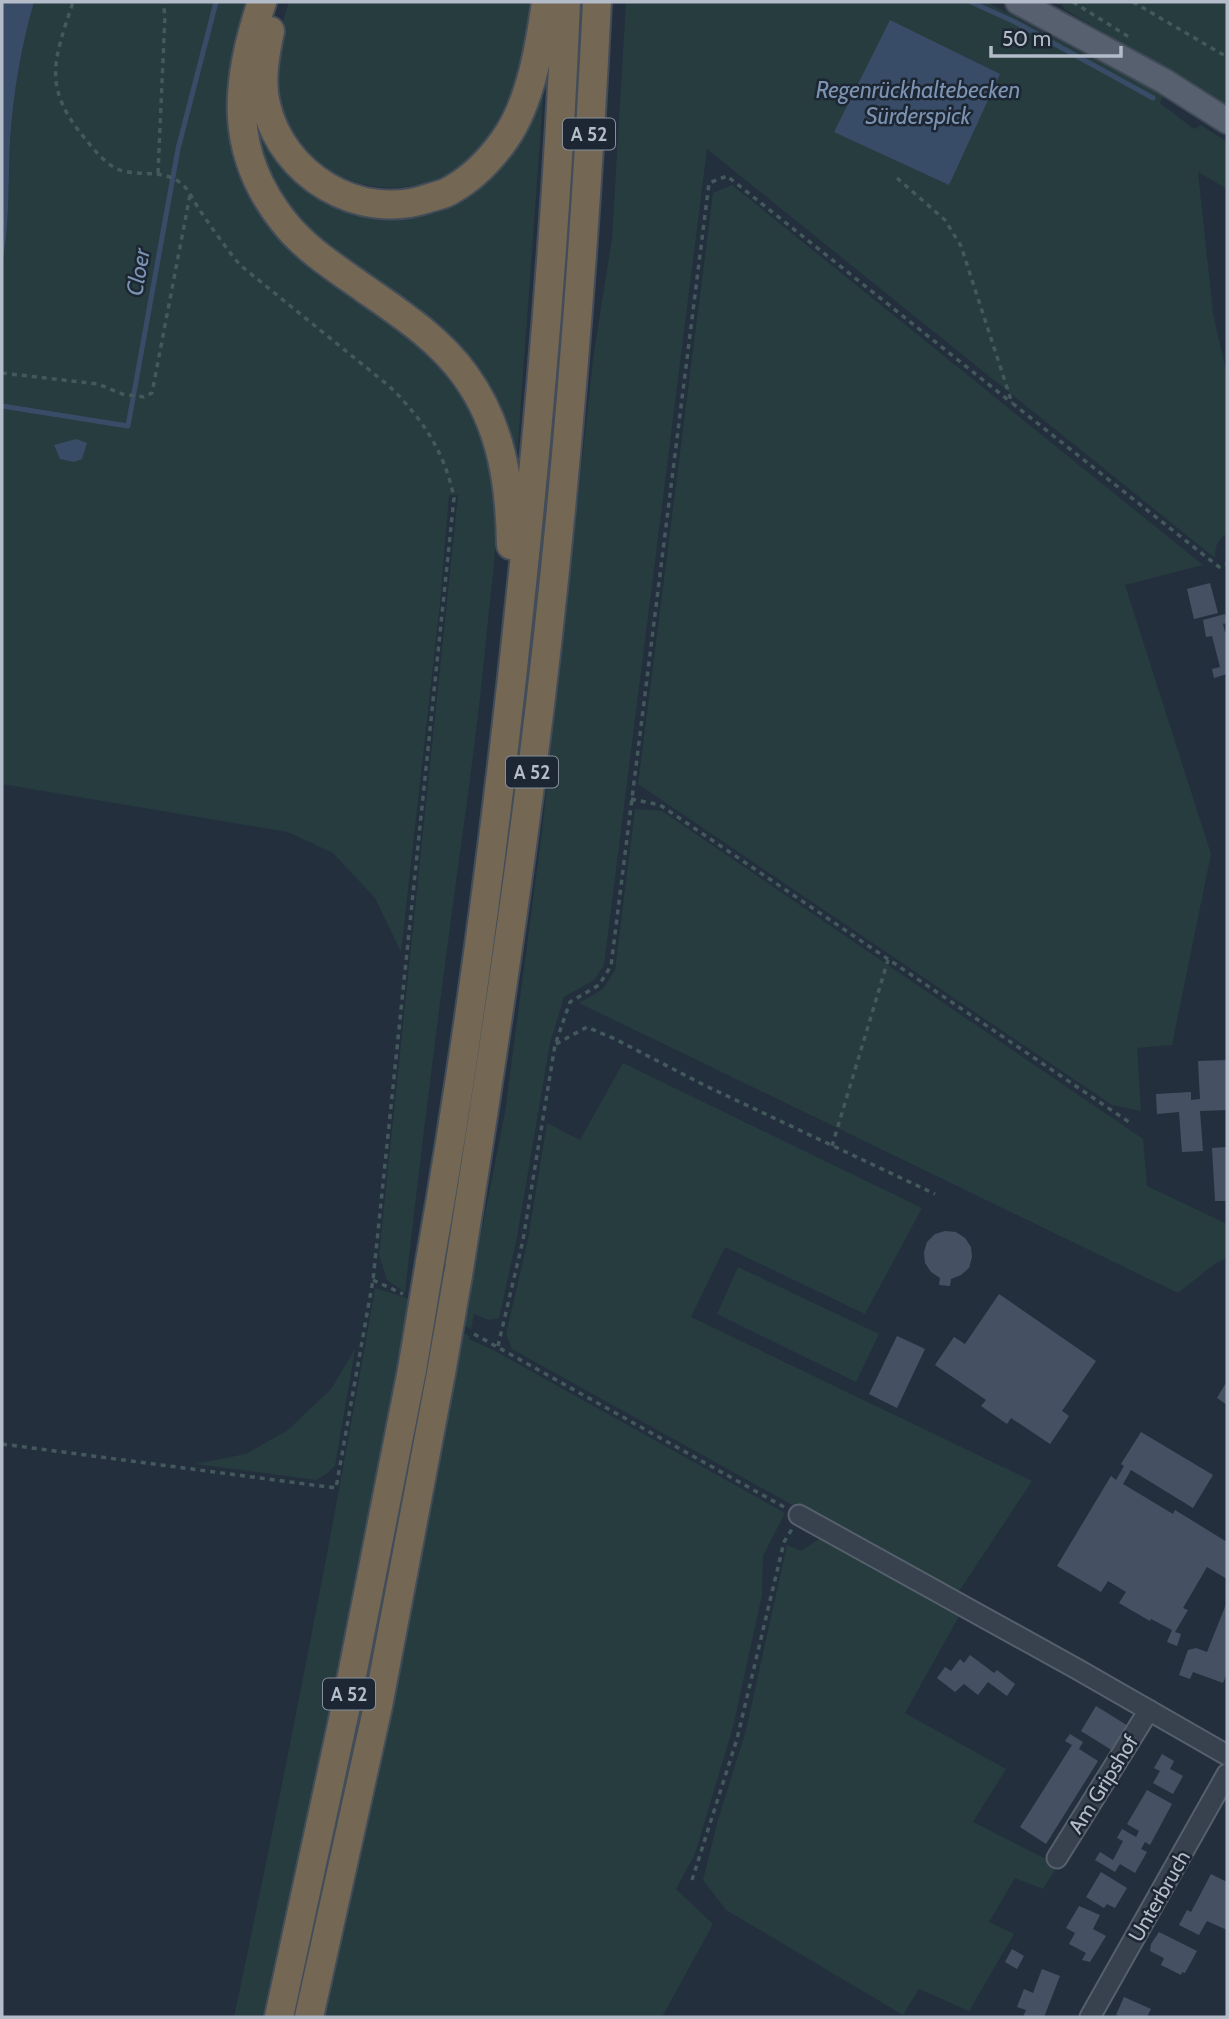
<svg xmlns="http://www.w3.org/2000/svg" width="1229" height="2019" font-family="Cabin,sans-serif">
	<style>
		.green { fill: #263c3f }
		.water { fill: #394c67 }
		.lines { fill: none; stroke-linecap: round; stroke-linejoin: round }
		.stream { stroke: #394c67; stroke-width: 5 }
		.building { fill: #455162 }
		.minor-casing { stroke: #565f6c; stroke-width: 23 }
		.major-casing { stroke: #414a57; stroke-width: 28 }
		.highway-casing { stroke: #434c59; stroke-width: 32 }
		.path { stroke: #44595c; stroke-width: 3.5; stroke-dasharray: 5 5; stroke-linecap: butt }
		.minor { stroke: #38414e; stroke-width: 19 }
		.major { stroke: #56606e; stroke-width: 24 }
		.highway { stroke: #746855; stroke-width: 28 }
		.highway-bridge-casing { stroke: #434c59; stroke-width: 32; stroke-linecap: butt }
		.highway-bridge { stroke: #746855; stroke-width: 28 }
		.labels { text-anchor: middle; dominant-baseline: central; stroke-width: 5; stroke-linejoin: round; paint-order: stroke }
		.shield { fill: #1d2633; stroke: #878f9c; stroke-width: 2 }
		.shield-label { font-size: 19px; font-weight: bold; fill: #b4bcc9 }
		.street-label { font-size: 21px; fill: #b4bcc9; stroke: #1d2633 }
		.water-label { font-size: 23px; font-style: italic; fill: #7c92b1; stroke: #1d2633 }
	</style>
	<rect width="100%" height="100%" fill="#242f3e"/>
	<path class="green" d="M34,2h216c-10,36 -23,72 -23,110 -1,67 43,126 95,164 25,18 51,34 75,52 40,32 77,74 91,124 15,55 6,112 0,168 -6,65 -14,131 -23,196 -22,158 -42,317 -60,476l-18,-12 -8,-25 79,-760h-9l-9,109 -39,348 -26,-54 -42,-45 -45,-21 -286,-48v-518c8,-44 6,-81 8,-125 3,-47 11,-94 24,-139z
		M289,2h243c-7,46 -16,91 -41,131 -48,80 -172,70 -207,-16 -14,-35 -7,-81 5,-115z
		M626,2h361l176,94 -3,7 34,26 7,-4 26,17v47l-29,-17 15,141 14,63v158c-10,5 -12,13 -12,24l-508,-409 -103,816 -10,15 -30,17 -14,46 -33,194 -18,81 -10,2 -15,-6 -3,15 -8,-4 42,-213 37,-281 51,-472 19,-121z
		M1061,2h166v104l-163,-97z
		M546,59l-30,411 -24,-63 -200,-185 -39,-70 4,-91 2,45 69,90 125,1z
		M732,185l471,380 -78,20 86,269 -39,191 -35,3 4,63 -29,-6 -474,-321 75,-591z
		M635,809l27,2 481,328 4,47 80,38v34l-11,5 -38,30 -599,-290 24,-14 12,-19z
		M623,1063l299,145 -57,106 -140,-67 -34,70 341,164 -76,115 -444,-247 -6,-15 22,-95 19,-116 33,17z
		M738,1267l141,67 -23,48 -139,-68z
		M375,1288l29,9 65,39v3l26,12 290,162 -22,43 -1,39 -29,132 -38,127 -19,35 37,35 -51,93h-428c51,-242 99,-485 141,-729z
		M355,1349l-20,117 -10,9 -9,5 -121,-16 51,-10 42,-24 43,-41z
		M825,1535l137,76 -57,102 101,56 -33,53 85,43 -15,24 -28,-11 -26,44 25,12 -45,77 -50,-22 -16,26 -177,-105 -23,-30 15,-60 28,-90 41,-185 14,6z"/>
	<path class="water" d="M2,2h32c-13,45 -21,92 -24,139 -2,44 0,81 -8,125z
		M890,20l110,54 -51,111 -115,-53z
		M76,439l11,4 -5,16 -8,3 -14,-3 -6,-14z"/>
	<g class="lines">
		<path class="stream" d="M971,2l44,20 138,76
			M2,406l126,20 50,-277 38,-147"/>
	</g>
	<path class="building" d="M1210,583l8,30 -24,6 -7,-30z
		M1225,614l2,9 -4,1 2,8 2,-1v43l-13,4 -2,-9 8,-2 -8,-31 -6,1 -3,-17z
		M1227,1060v50l-27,1 3,40 -21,1 -3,-40 -22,2 -1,-20 35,-2v8l9,-1 -2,-38z
		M1227,1147v54h-12l-3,-53z
		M945,1231l11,1 9,6 6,9 1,10 -3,11 -8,7 -10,4 -1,7 -11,-1 1,-7 -9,-6 -6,-9 -1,-11 3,-10 8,-8z
		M999,1294l97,67 -34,50 7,5 -19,28 -39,-26 -4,6 -26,-18 5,-6 -51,-35 19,-28 11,7z
		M897,1336l28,13 -28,59 -28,-14z
		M1227,1381v24l-10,-7z
		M1141,1432l72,43 -20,33 -62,-38 -8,14 50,30 2,-4 52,32v37l-20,-12 -24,41 5,2 -13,22 6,2 -4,12 -10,-4 5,-12 -21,-11 -1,2 -31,-18 7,-11 -18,-11 -7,11 -44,-26 54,-90 5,4 8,-14 -3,-2z
		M1227,1602v71l-4,10 -30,-11 -3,7 -11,-4 9,-25 8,-2 11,4z
		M970,1655l24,18 3,-3 18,14 -8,12 -19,-14 -10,13 -14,-11 -9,8 -18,-14 8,-11 6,4 9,-12 4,4z
		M1096,1706l37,23 -15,25 -37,-23z
		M1070,1734l13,8 -4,7 19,12 -52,83 -26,-17 52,-82 -7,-4z
		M1162,1754l12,7 -4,8 13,7 -10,18 -20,-11 7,-12 -6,-3z
		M1147,1790l25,14 -22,41 -5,-3 -4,7 6,3 -12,21 -15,-9 -5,8 -20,-12 5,-8 13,8 10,-19 -6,-3 5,-9 14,8 3,-6 -12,-7z
		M1101,1872l26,16 -12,20 -8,-4 -3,4 -18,-11z
		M1211,1874l16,8v48l-20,-9 -8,14 -20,-10 8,-15 4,2z
		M1079,1906l21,9 -7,14 13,7 -16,26 -8,-2 4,-7 -17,-9 6,-11 -9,-5z
		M1159,1932l38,19 -12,22 -3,-1 -1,3 -20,-10 3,-7 -14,-7 1,-7z
		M1012,1949l12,7 -7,13 -12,-7z
		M1042,1969l18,7 -16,41h-21l3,-7 -9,-3 7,-18 9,4z
		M1124,1997l27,12 -4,8h-26l-5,-2z"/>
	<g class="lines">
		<defs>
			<path id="minor" d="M799,1515l278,154 150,86
				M1057,1858l92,-148
				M1090,2017l137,-243"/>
			<path id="major" d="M1018,2l146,79 63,40"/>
			<path id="highway" d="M262,2c-27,80 -34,150 22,220 21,27 53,47 81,67 36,25 74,50 100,86 37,51 45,109 46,170
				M270,31c-5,24 -10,50 -4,74 16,70 92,116 160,94 8,-3 18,-4 25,-9 22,-12 40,-31 54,-51 26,-37 35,-94 41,-137
				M430,1262c39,-222 68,-445 91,-669 21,-197 37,-394 45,-591
				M458,1275c26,-163 51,-326 72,-490 34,-260 54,-522 67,-783
				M279,2017l67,-311 66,-336
				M309,2017l69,-311 63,-333"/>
		</defs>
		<use href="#minor" class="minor-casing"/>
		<use href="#major" class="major-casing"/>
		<use href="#highway" class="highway-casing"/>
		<path class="path" d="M1073,2l56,35
			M1133,2l94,55
			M158,173l7,-157 -2,-14
			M897,178l48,42 16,26 51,157 207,164 8,-3
			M2,373l96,11 24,10 22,3 8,-4 38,-198
			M631,799l29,6 469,317
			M556,1044l31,-17 28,12 91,47 229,108
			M832,1146l56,-186
			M373,1280l30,14
			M474,1334l310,173
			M498,1346l25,-106 32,-195 15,-43 29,-17 12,-19 98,-783 18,-7 285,227
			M2,1444l334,44 37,-208 81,-782c-9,-46 -32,-80 -65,-112l-149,-121c-15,-18 -28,-37 -41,-56 -5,-7 -9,-17 -15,-23 -17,-17 -40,-10 -61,-15 -15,-4 -27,-19 -36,-30 -45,-53 -34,-78 -14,-139
			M692,1880l45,-141 47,-197 8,-13"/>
		<use href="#minor" class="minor"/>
		<use href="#major" class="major"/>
		<use href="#highway" class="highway"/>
		<defs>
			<path id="highway-bridge" d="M412,1370l18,-108
				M441,1373l17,-98"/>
		</defs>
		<use href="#highway-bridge" class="highway-bridge-casing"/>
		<use href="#highway-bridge" class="highway-bridge"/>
	</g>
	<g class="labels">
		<g class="shield">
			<rect x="563" y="118.5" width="52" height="31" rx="5"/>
			<rect x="506" y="756.5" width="52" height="31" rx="5"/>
			<rect x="323" y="1678.5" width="52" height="31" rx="5"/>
		</g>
		<g class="shield-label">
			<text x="589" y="134">A 52</text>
			<text x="532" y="772">A 52</text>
			<text x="349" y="1694">A 52</text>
		</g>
		<g class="street-label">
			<text transform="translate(1103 1784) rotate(-58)">Am Gripshof</text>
			<text transform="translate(1159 1896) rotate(-60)">Unterbruch</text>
		</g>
		<g class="water-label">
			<text x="918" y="90">Regenrückhaltebecken<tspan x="918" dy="26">Sürderspick</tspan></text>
			<text transform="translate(138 272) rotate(-80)">Cloer</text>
		</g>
	</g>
	<rect width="1229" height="2019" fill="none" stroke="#b4bcc9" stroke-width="7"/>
	<path d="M991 46v10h130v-10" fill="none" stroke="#b4bcc9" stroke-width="3.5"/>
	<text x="1002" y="46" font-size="21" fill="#b4bcc9" stroke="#1d2633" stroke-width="5" paint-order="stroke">50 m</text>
</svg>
